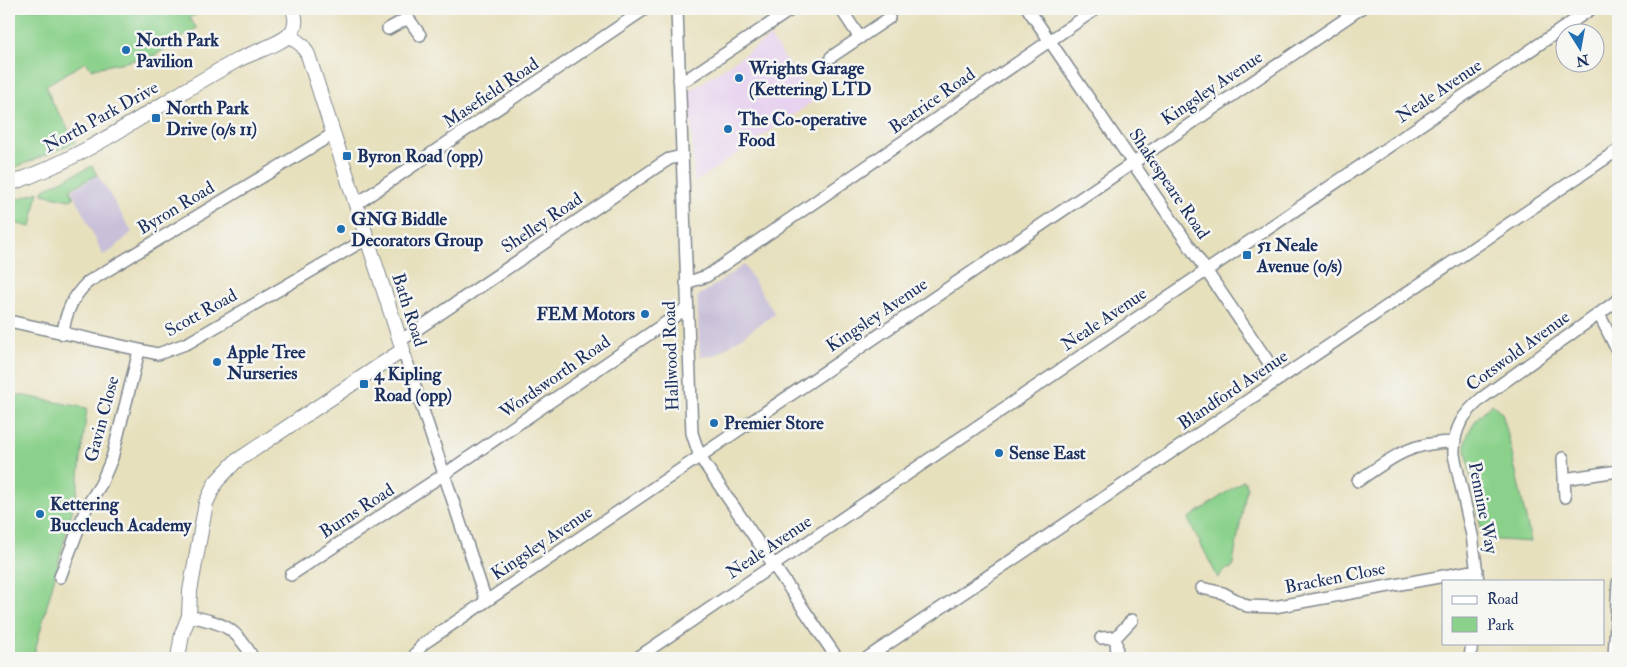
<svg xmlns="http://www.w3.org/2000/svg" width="1627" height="667" font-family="'IM FELL Double Pica',serif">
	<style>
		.built { fill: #e7d2ef }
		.industrial { fill: #c8bfd8 }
		.green { fill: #8bd18b; stroke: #538074 }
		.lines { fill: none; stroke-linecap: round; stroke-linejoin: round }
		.minor-casing { stroke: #81888e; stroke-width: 14 }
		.tertiary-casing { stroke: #81888e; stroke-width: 16 }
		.minor { stroke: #fff; stroke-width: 11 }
		.tertiary { stroke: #fff; stroke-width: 14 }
		.poi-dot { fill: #1f6fb2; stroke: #f6f6f2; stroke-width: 2 }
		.labels { text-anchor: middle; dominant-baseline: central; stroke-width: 5; stroke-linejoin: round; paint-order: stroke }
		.poi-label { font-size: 18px; font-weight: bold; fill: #1b2f5e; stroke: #f6f6f2; text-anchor: start }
		.street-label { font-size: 18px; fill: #1b2f5e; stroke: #f6f6f2 }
	</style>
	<rect width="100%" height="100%" fill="#f6f6f2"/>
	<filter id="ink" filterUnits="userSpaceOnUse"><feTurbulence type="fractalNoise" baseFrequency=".02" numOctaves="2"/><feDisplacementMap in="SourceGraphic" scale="10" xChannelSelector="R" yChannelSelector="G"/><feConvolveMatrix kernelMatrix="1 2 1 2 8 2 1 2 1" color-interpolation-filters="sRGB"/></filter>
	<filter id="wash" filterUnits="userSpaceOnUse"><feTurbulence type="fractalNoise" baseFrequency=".0096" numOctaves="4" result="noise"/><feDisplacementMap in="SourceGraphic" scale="20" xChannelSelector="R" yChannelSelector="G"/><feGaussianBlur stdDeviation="1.12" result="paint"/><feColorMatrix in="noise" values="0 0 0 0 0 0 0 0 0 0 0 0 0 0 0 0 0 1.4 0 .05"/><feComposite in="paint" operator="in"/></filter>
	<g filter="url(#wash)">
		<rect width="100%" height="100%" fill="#e7e0bd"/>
		<path class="built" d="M770,37l45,63 -121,83 -4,-92z"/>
		<path class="industrial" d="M98,175l34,57 -21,19 -8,4 -31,-65z
			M744,265l31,49 -61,42 -14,1 -3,-60z"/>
		<path class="green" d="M9,9h197l-17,9 8,10 -43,28 -63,13 -5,-7 -40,23 6,17 24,40 -67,28z
			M92,166l5,9 -27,14 4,9 -5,2 -26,-6 1,-5z
			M38,192l-7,35 -22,-5v-20z
			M9,393l78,15 -10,85 -44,165h-24z
			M1492,404l10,9 5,18 24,111 -48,-3 -18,-94c4,-19 12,-28 27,-41z
			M1244,480l3,7 -15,81 -8,2 -6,8 -30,-59z"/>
	</g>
	<g filter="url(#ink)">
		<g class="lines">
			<defs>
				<path id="minor" d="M405,9l3,9 12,17
					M677,9l15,424 8,24 137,201
					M841,9l19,29
					M1028,9l252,370
					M388,29l20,-11
					M831,57l58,-39
					M679,79h8l105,-70
					M355,205l290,-196
					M686,283l21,-7 389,-267
					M1599,314l19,38
					M9,321l149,33 30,-11 178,-104
					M63,334c2,-21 10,-38 25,-52l245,-148
					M400,341l258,-175 11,-7 13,-3
					M403,350l83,251
					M1563,458l2,39
					M1564,479l54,-8
					M1358,481c34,-24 53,-39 96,-39
					M291,575l161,-106 235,-161
					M60,577l27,-71 14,-22 11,-26 27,-107
					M1478,581l-6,-46 -18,-80c-1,-26 9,-41 28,-57l136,-98
					M1202,588l21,5 24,13 27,1 203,-37
					M189,616c34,7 47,11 64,42
					M1116,637l1,21
					M1101,638l15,-1 16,-17
					M417,658l-1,-5 7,-9 937,-635
					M637,658l954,-649
					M867,658l751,-508
					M1470,658l2,-15
					M1614,658l4,-75"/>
				<path id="tertiary" d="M9,184c82,-28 151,-82 227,-123 14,-8 44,-16 54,-27 7,-8 6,-16 3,-25
					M178,658l4,-24 7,-18 1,-25 16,-88 10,-21 19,-20 168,-112 -95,-295 -5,-9 -14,-11"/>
			</defs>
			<use href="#minor" class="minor-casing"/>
			<use href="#tertiary" class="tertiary-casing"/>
			<use href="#minor" class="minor"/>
			<use href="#tertiary" class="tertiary"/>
		</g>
	</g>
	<g class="poi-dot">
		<circle cx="126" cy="50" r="5"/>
		<circle cx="739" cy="78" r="5"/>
		<rect x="151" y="113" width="10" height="10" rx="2.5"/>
		<circle cx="728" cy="129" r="5"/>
		<rect x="342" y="151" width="10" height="10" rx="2.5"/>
		<circle cx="341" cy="229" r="5"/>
		<rect x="1242" y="250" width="10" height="10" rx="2.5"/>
		<circle cx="645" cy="314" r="5"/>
		<circle cx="217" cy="362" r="5"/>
		<rect x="359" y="379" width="10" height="10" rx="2.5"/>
		<circle cx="714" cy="423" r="5"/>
		<circle cx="999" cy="453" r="5"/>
		<circle cx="40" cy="514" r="5"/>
	</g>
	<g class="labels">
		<g class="poi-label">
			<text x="136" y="40">North Park<tspan x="136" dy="21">Pavilion</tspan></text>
			<text x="749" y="68">Wrights Garage<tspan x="749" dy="21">(Kettering) LTD</tspan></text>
			<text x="166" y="108">North Park<tspan x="166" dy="21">Drive (o/s 11)</tspan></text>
			<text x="738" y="119">The Co-operative<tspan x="738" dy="21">Food</tspan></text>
			<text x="357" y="156">Byron Road (opp)</text>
			<text x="351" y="219">GNG Biddle<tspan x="351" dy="21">Decorators Group</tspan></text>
			<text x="1257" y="245">51 Neale<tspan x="1257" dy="21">Avenue (o/s)</tspan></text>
			<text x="635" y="314" text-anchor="end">FEM Motors</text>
			<text x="227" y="352">Apple Tree<tspan x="227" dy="21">Nurseries</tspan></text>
			<text x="374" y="374">4 Kipling<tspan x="374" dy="21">Road (opp)</tspan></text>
			<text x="724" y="423">Premier Store</text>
			<text x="1009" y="453">Sense East</text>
			<text x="50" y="504">Kettering<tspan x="50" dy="21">Buccleuch Academy</tspan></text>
		</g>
		<g class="street-label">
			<text transform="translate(1212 88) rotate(-34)">Kingsley Avenue</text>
			<text transform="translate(1439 91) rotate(-34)">Neale Avenue</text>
			<text transform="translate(491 93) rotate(-34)">Masefield Road</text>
			<text transform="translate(932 101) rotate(-35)">Beatrice Road</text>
			<text transform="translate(101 117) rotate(-29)">North Park Drive</text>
			<text transform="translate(1169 184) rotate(56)">Shakespeare Road</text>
			<text transform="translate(176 208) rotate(-31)">Byron Road</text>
			<text transform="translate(542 223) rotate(-34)">Shelley Road</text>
			<text transform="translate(409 310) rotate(72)">Bath Road</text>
			<text transform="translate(201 313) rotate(-29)">Scott Road</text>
			<text transform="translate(877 315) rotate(-34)">Kingsley Avenue</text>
			<text transform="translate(1104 319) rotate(-34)">Neale Avenue</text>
			<text transform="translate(1518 351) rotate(-36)">Cotswold Avenue</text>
			<text transform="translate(671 356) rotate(-92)">Hallwood Road</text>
			<text transform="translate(555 377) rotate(-35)">Wordsworth Road</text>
			<text transform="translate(1233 390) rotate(-34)">Blandford Avenue</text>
			<text transform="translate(102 419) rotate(-75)">Gavin Close</text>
			<text transform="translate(1483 508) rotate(79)">Pennine Way</text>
			<text transform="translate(357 511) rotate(-33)">Burns Road</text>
			<text transform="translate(542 543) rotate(-34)">Kingsley Avenue</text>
			<text transform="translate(769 547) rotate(-34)">Neale Avenue</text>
			<text transform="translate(1335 578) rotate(-11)">Bracken Close</text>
		</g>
	</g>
	<rect width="1627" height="667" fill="none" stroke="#f6f6f2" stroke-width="30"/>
	<rect x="1442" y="580" width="162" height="65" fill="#f6f6f2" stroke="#9ea6b7"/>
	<rect x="1452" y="596" width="25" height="8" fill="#ffffff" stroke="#9ea6b7"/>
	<text x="1487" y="604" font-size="15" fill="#1b2f5e">Road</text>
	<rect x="1452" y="617" width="25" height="15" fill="#8bd18b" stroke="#9ea6b7"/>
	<text x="1487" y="630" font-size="15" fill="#1b2f5e">Park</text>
	<g transform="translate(1580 48) rotate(169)"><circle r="24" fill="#f6f6f2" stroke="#9ea6b7"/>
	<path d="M0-4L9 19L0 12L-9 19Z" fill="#1f6fb2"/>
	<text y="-8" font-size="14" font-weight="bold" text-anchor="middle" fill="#1b2f5e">N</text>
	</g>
</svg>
